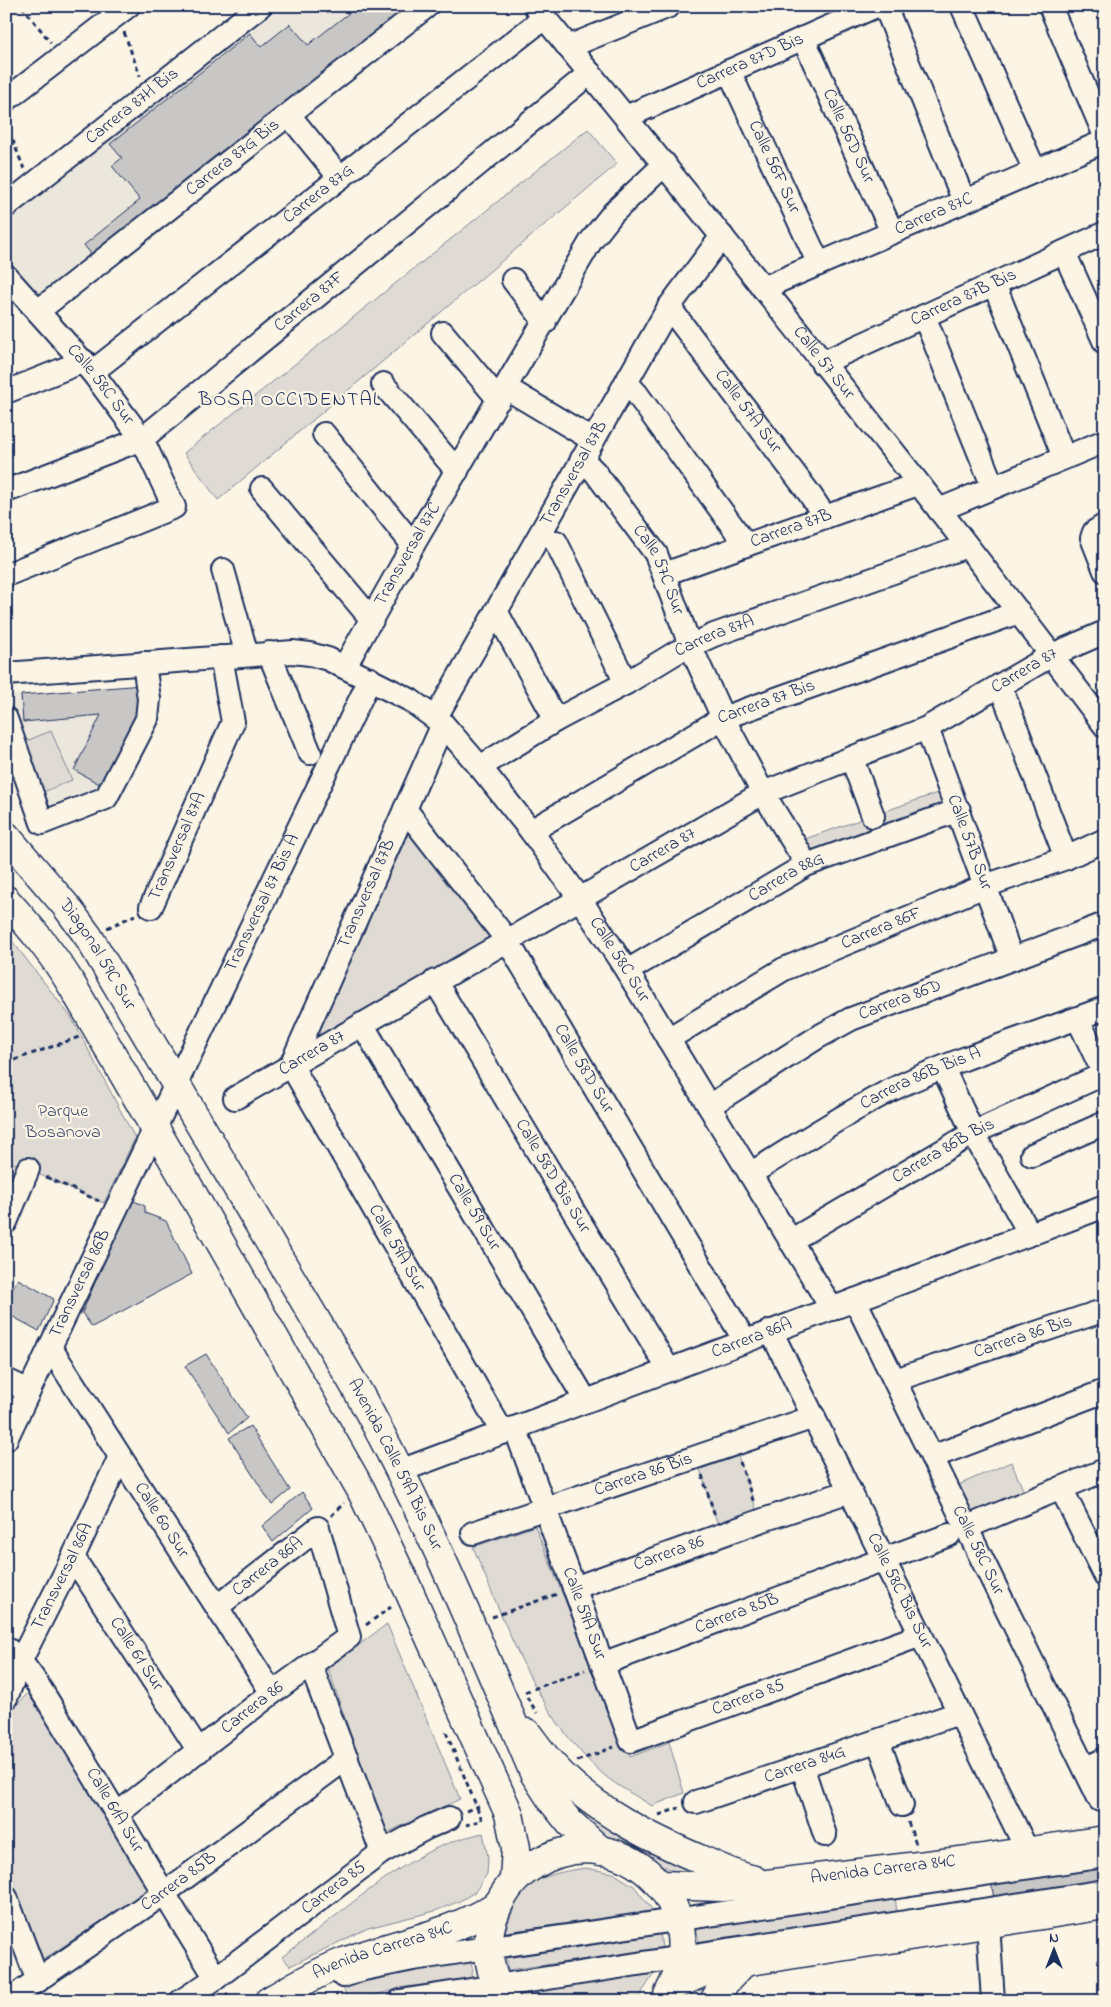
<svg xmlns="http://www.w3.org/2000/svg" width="1111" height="2007" font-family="'Indie Flower',sans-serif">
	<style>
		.built { fill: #ece7dc }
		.green { fill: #dfdbd4; stroke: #7d8599 }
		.building { fill: #c8c7c6; stroke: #1b2f5e }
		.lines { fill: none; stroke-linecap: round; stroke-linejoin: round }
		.minor-casing { stroke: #1b2f5e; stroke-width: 26 }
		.major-casing { stroke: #1b2f5e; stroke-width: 31 }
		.path { stroke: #1b2f5e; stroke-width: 3; stroke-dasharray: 5 4; stroke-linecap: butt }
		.minor { stroke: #fcf5e5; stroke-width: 22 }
		.major { stroke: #fcf5e5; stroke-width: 28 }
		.labels { text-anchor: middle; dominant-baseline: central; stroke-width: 4.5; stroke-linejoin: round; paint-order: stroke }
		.street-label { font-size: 18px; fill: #1b2f5e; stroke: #fcf5e5 }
		.park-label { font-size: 18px; fill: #425176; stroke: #fcf5e5 }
		.quarter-label { font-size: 20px; letter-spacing: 1px; fill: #1b2f5e; stroke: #fcf5e5 }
	</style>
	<rect width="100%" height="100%" fill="#fcf5e5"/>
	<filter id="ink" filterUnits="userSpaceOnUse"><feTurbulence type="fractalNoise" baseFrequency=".02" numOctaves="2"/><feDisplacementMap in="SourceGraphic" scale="10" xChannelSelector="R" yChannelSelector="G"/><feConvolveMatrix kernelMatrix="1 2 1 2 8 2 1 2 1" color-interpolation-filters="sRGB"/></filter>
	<g filter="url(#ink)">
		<path class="built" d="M277,6h139l-374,295 -36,-45v-37z
			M142,685l-41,106 -58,21 -37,-116z"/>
		<path class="green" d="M588,129l29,35 -399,336 -34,-47z
			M51,731l21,49 -31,13 -20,-50z
			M943,791l6,16 -141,50 -6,-17z
			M411,828l89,109 -191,110z
			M6,933l65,84 64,121 -31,65 -98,-43z
			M738,1456l19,55 -39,14 -18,-56z
			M1011,1462l13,30 -55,24 -13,-30z
			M535,1526l84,207 11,24 39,-15 15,51 -32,13c-15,-10 -34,-19 -48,-31 -67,-58 -97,-148 -131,-228z
			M387,1624l73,175 -76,35 -56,-166z
			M28,1693l122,196 -109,72 -35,-88v-151l7,-13z
			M562,1793l159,85 -39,-3 -77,-38 -24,-20z
			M483,1833l5,24 -1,17 -12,18 -15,9 -25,10 -67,17 -78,38 -8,-9c45,-33 88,-72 137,-100 20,-12 42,-19 64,-24z
			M585,1868l28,5 21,13 20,26 -149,20c16,-50 29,-56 80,-64z
			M895,1896l2,17 -198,29 -3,-16z
			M660,1932l2,17 -154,21 -2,-17z
			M470,1960l3,10 -2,9 -65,8 -55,14h-9l5,-3 -5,-13 32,-10z
			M655,1972l-16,25 -5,4h-106l-9,-10z"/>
		<path class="building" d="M344,6h69l-318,253 -11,-14 56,-45 -28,-34 10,-8 -12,-14 140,-111 11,14 29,-23 18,21 41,-32z
			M142,685v27l-39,74 -29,-16 27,-55 -78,7 -2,-27z
			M128,1198l17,8v7l21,8 26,53 -100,53 -10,-14 43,-101z
			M18,1279l36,20 -15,32 -33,-18v-14z
			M206,1354l41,64 -18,15 -44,-67z
			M250,1426l40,64 -18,15 -43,-67z
			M302,1492l11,16 -40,34 -11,-16z
			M1105,1863v18l-111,18 -3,-18z"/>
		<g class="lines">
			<defs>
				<g id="minor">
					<path id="s1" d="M535,6c193,237 386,475 570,720"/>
					<path d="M885,6l79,195"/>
					<path d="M962,6l73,165"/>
					<path d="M1050,6l55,130"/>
					<path id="s2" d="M803,38l89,194"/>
					<path d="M568,47l101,-41"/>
					<path id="s3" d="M729,71l90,193"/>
					<path d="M6,100l122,-94"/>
					<path d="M289,115l51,63"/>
					<path id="s4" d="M626,117l250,-111"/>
					<path id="s5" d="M6,206l254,-200"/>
					<path d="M1064,252l41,91"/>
					<path id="s6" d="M6,276l86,96 50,67 32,68 -168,68"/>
					<path d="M513,280l32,42"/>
					<path d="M994,284l70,173"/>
					<path id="s7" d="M763,288l342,-147"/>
					<path id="s8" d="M669,307l140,186 16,24"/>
					<path id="s9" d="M38,311l389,-305"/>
					<path d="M924,316l69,171"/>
					<path d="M443,333l56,67"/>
					<path id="s10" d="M822,363l283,-130"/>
					<path id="s11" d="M92,372l452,-354"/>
					<path d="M626,382l11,12 109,151"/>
					<path d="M383,384l74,87"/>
					<path d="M506,388l87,52"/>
					<path d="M6,392l78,-31"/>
					<path d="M324,434l89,111"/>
					<path id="s12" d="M582,459l13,13 61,82 34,91 33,73 40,75 37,60"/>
					<path d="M262,489l110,131"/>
					<path id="s13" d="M6,491l136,-52 448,-366"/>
					<path d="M939,510l166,-69"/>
					<path d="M1105,525l-11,7 -2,6 13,33"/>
					<path d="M556,542l70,141"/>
					<path d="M223,570l24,85"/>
					<path id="s14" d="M664,574l254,-90"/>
					<path d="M496,611l60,109"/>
					<path d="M269,653l41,100"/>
					<path id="s15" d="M345,666l68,-121 178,-304 22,-28 52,-49"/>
					<path id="s16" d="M6,674l287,-22 17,2 18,5 82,41 33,24 37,43 51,64 49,68 47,72 205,338"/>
					<path d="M1000,685l66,173"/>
					<path id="s17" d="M436,717l233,-410 53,-71"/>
					<path d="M6,719l36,104 64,-25 41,-79 2,-20 -5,-36"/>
					<path id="s18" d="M443,724l-152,341 212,368"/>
					<path id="s19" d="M927,728l85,231"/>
					<path d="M852,759l21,57"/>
					<path id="s20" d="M480,767l76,-47 70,-37 51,-31 37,-17 253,-89"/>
					<path id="s21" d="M405,809l102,131 238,401"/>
					<path id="s22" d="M531,831l192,-113 296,-106"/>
					<path id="s23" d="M151,907l82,-185 -12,-65"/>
					<path id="s24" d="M627,971l179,-106 153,-55"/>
					<path id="s25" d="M435,981l234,389"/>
					<path d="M1078,1019l27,57"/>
					<path id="s26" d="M362,1024l224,377"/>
					<path id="s27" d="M668,1039l116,-70 201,-83 81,-28 39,-18"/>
					<path d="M943,1068l30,65 57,101"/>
					<path id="s28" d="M235,1098l528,-305 164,-65 125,-73 53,-23"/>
					<path id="s29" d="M709,1106l109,-69 33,-18 254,-95"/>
					<path d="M1032,1155l73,-32"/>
					<path id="s30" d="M750,1174c46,-28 92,-59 141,-84 68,-33 143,-55 214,-82"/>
					<path d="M6,1222l22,-53"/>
					<path id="s31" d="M790,1241l183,-108 131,-59"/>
					<path id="s32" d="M855,1300l245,500"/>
					<path id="s33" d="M771,1331l257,521"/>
					<path id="s34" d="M50,1347l222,346"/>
					<path d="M6,1380l23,11"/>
					<path id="s35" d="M895,1380l201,-67"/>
					<path id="s36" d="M515,1428l116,313 290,-106"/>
					<path id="s37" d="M6,1439l364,-760"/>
					<path d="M932,1457l173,-66"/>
					<path id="s38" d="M400,1471l705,-265"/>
					<path d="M1061,1488l44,88"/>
					<path d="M967,1527l138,-57"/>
					<path id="s39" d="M473,1533l341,-116"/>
					<path id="s40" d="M73,1557l126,194"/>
					<path id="s41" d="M574,1588l186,-67 90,-30"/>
					<path id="s42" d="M6,1648c23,16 46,61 62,86 50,81 97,163 148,244"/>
					<path id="s43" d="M602,1664l347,-129"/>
					<path d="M311,1666l71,186"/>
					<path id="s44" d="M6,1698l14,-36 53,-105 47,-100"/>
					<path d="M878,1741l24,64"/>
					<path d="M802,1766l23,69"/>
					<path d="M1085,1769l20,-10"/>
					<path id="s45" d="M696,1802l263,-89"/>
					<path id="s46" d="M117,1814l155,-121 77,-56 -31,-109 -100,78"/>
					<path d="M6,1897l32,84"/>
					<path d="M988,1923l5,78"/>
					<path d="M343,1976l21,-7 49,-10 692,-103"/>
					<path id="s47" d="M7,2001l156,-107 184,-136"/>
					<path id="s48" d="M181,2001l35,-23 166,-126 44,-24 23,-10"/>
					<path d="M400,2001l705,-110"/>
				</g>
				<g id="major">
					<path id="s49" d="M6,836l60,70 22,30 264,445c71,125 126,260 182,392l19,29 17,21 31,28"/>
					<path d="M6,900c25,28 48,55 67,87l109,188 179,315 47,99 101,225 7,34 -2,32"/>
					<path d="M527,1733c9,12 18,25 29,36 39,42 96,70 148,92 16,7 32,15 50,19"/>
					<path id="s50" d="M660,1885l62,2 45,-3 210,-25 128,-19"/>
					<path d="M673,1986l33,-15 38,-9 361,-57"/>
					<path id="s51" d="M269,2001c25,-14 48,-29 75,-39 51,-19 107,-27 153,-57"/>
					<path d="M506,2001c-17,-23 -22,-56 -13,-83 8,-23 20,-41 41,-53 86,-54 184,42 134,130"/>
					<path d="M714,2001l11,-19 19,-20"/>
				</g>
			</defs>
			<use href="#minor" class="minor-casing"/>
			<use href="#major" class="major-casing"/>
			<path class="path" d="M22,6l29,37
				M124,32l16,44
				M6,123l18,46
				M107,928l28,-13
				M6,1063l73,-26
				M46,1177l53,24
				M740,1462l14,41
				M702,1475l13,41
				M331,1516l13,-13
				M492,1617l65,-23
				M366,1625l25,-18
				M525,1692l60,-22
				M527,1697l10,16
				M446,1732l36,88 -16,5
				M577,1761l37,-14
				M466,1811l13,-5
				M659,1815l20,-7
				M908,1822l8,22
				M226,1993l5,8
				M330,2001l7,-4 -1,-3"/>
			<use href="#minor" class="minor"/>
			<use href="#major" class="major"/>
		</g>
	</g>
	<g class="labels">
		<g class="street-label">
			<text stroke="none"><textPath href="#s4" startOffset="136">Carrera 87D Bis</textPath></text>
			<text stroke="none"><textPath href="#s5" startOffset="161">Carrera 87H Bis</textPath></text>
			<text stroke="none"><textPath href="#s2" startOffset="108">Calle 56D Sur</textPath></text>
			<text stroke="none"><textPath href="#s9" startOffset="248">Carrera 87G Bis</textPath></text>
			<text stroke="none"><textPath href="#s3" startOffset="106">Calle 56F Sur</textPath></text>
			<text stroke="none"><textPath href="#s11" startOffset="288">Carrera 87G</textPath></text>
			<text stroke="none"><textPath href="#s7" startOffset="186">Carrera 87C</textPath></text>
			<text stroke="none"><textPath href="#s10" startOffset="156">Carrera 87B Bis</textPath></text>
			<text stroke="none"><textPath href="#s13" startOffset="362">Carrera 87F</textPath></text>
			<text stroke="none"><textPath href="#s1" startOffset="459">Calle 57 Sur</textPath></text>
			<text stroke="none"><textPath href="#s6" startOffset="144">Calle 58C Sur</textPath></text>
			<text stroke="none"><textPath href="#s8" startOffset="131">Calle 57A Sur</textPath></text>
			<text stroke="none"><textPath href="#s17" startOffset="280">Transversal 87B</textPath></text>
			<text stroke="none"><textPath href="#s14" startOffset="135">Carrera 87B</textPath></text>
			<text stroke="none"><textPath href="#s15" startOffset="128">Transversal 87C</textPath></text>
			<text stroke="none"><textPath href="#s12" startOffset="136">Calle 57C Sur</textPath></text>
			<text stroke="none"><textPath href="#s20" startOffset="269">Carrera 87A</textPath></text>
			<text stroke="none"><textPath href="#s28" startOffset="899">Carrera 87</textPath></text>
			<text stroke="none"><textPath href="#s22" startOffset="269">Carrera 87 Bis</textPath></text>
			<text stroke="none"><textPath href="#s19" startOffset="122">Calle 57B Sur</textPath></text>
			<text stroke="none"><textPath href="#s23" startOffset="66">Transversal 87A</textPath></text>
			<text stroke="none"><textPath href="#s28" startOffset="494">Carrera 87</textPath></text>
			<text stroke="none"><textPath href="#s24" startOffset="185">Carrera 88G</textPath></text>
			<text transform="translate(367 894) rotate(-66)">Transversal 87B</text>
			<text stroke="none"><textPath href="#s37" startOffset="594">Transversal 87 Bis A</textPath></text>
			<text stroke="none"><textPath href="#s27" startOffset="241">Carrera 86F</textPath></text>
			<text stroke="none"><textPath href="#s49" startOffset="150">Diagonal 59C Sur</textPath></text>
			<text stroke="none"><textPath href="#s16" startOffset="751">Calle 58C Sur</textPath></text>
			<text stroke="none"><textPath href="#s29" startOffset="219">Carrera 86D</textPath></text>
			<text stroke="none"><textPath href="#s28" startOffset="89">Carrera 87</textPath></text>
			<text stroke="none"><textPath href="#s21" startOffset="316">Calle 58D Sur</textPath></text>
			<text stroke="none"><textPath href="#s30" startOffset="196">Carrera 86B Bis A</textPath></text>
			<text stroke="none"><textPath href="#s31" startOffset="178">Carrera 86B Bis</textPath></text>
			<text stroke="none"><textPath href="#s25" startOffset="228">Calle 58D Bis Sur</textPath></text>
			<text stroke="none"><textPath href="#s26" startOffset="219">Calle 59 Sur</textPath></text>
			<text stroke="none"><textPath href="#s18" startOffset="585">Calle 59A Sur</textPath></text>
			<text stroke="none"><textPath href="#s37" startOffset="172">Transversal 86B</textPath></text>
			<text stroke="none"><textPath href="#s35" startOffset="135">Carrera 86 Bis</textPath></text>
			<text stroke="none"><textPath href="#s38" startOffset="376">Carrera 86A</textPath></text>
			<text stroke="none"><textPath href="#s49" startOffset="741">Avenida Calle 59A Bis Sur</textPath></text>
			<text stroke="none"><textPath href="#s39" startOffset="180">Carrera 86 Bis</textPath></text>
			<text stroke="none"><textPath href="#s34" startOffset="206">Calle 60 Sur</textPath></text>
			<text stroke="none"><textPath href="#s32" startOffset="279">Calle 58C Sur</textPath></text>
			<text stroke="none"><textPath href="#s41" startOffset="101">Carrera 86</textPath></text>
			<text transform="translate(268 1567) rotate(-38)">Carrera 86A</text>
			<text stroke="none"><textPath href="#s44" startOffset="134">Transversal 86A</textPath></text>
			<text stroke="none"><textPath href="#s33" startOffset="290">Calle 58C Bis Sur</textPath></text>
			<text stroke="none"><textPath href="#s36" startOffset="198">Calle 59A Sur</textPath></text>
			<text stroke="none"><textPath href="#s43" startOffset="144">Carrera 85B</textPath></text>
			<text stroke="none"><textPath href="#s40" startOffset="116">Calle 61 Sur</textPath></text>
			<text stroke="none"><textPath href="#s36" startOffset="459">Carrera 85</textPath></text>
			<text stroke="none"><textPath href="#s46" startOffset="172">Carrera 86</textPath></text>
			<text stroke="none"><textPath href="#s45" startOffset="115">Carrera 84G</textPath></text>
			<text stroke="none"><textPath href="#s42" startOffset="196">Calle 61A Sur</textPath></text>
			<text stroke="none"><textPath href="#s50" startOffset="224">Avenida Carrera 84C</textPath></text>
			<text stroke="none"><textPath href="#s47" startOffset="209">Carrera 85B</textPath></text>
			<text stroke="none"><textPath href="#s48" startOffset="190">Carrera 85</textPath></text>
			<text stroke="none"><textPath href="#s51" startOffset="125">Avenida Carrera 84C</textPath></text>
		</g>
		<g class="park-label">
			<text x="63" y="1112">Parque<tspan x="63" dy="21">Bosanova</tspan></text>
		</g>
		<g class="quarter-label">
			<text x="290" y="400">BOSA OCCIDENTAL</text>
		</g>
	</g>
	<rect width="1111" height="2007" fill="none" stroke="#fcf5e5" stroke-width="25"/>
	<rect x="12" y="12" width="1086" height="1982" fill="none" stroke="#1b2f5e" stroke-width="2" filter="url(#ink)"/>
	<g transform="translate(1054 1950)" stroke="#fcf5e5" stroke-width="4" paint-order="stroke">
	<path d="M0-4L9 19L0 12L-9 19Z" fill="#1b2f5e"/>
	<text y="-8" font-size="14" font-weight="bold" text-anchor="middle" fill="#1b2f5e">N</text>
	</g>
</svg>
